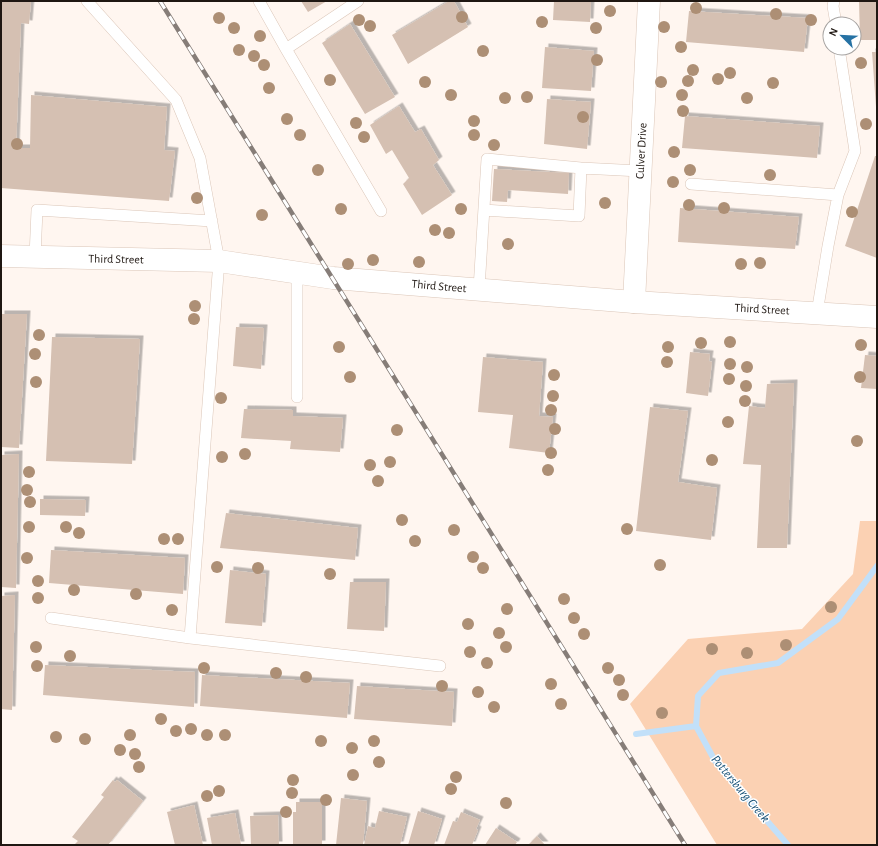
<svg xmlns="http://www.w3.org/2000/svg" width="878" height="846" font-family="'Alegreya Sans',sans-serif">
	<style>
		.green { fill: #fbd1b3 }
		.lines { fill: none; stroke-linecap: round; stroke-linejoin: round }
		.stream { stroke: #c2e0f9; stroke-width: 6 }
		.building { fill: #d5c0b2; filter: url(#shadow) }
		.service-casing { stroke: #dbc6b8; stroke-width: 12 }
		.minor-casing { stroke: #dbc6b8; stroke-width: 23 }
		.tertiary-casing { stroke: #dbc6b8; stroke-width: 23 }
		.service { stroke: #fff; stroke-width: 11 }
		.minor { stroke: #fff; stroke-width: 22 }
		.tertiary { stroke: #fff; stroke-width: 22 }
		.rail-casing { stroke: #867d78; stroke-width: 4.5 }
		.rail { stroke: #fff; stroke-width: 3; stroke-dasharray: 9; stroke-linecap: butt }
		.tree { fill: #ad8f75 }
		.labels { text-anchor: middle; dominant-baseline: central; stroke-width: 3; stroke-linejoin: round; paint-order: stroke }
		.street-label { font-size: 12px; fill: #1f1712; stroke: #fff }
		.water-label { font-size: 13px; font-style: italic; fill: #165076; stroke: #fff }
	</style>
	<defs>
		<filter id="shadow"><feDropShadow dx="3.5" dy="-3.5" stdDeviation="0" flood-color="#0004"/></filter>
	</defs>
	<rect width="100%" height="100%" fill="#fff6f0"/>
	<path class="green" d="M860,521h17v324h-160l-87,-141 58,-65 114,-10 51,-55z"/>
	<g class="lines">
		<path class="stream" d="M636,734l60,-8
			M788,845l-73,-84 -19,-35 2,-30 21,-23 59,-10 60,-44 39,-53"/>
	</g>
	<path class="building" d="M1,1h30l-2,23 -8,-1 -5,125h14l1,-53 136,12 -3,43 11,1 -6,50 -168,-13z
		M301,1h26l-19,11z
		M449,1h5l14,26 -60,37 -16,-29z
		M554,1h37l-1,21 -37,-2z
		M859,1h18v39h-17z
		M689,11l119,7 -4,34 -118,-10z
		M350,24l45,73 -30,17 -43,-71z
		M545,47l49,4 -3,40 -49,-3z
		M872,52h5v55h-1z
		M547,99l44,3 -4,47 -43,-5z
		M399,106l16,26 6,-3 18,31 -6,5 19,30 -30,20 -19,-31 6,-6 -17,-28 -6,4 -16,-29z
		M685,116l135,10 -3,32 -135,-10z
		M875,156h2v102l-32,-12z
		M494,169l75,4 -1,21 -60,-4 -1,12 -15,-1z
		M680,208l119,9 -4,32 -117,-7z
		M1,314h26l-8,134 -18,-1z
		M236,327l28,1 -3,41 -28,-3z
		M52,337l88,2 -8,125 -86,-3z
		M690,352l20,2 -1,7 3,1 -4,34 -22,-3z
		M865,355l12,1v33l-16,-1z
		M483,357l60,5 -4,54 14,1 -4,36 -40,-5 4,-33 -35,-3z
		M794,383l-7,165h-30l4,-83 -18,-1 6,-58 16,2 2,-24z
		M650,407l38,4 -10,71 39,6 -6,52 -75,-9z
		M244,409l49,1v6l50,2 -3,34 -50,-3 1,-8 -50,-3z
		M19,454l-3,134 -15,-1v-132z
		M40,499l46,1 -1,16 -45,-1z
		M226,513l132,15 -3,32 -135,-12z
		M51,550l134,8 -2,36 -134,-11z
		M230,570l36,4 -4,52 -37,-3z
		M350,582h36l-2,49 -37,-2z
		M15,595l-3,115 -11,-1v-113z
		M45,665l150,7 -1,35 -151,-12z
		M202,675l148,8 -3,35 -147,-12z
		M357,686l97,6 -2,34 -98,-7z
		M113,780l2,2 2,-2 26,21 -35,44h-34l4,-4 -6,-4 32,-40 -3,-2z
		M341,798l26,3 -4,44h-27z
		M296,802h26v42l-29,1v-33h3z
		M194,805l9,40h-28l-8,-33z
		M379,811l28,6 -7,28h-36l4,-19 7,2z
		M418,811l24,8 -8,26h-26z
		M461,812l19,8 -4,9 2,1 -6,15h-28l9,-24 4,1z
		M235,813l6,32h-29l-5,-27z
		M278,815l1,30h-28l-1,-29z
		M496,828l21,14 -2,3h-30z
		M537,836l8,9h-17z"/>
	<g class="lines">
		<defs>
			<path id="service" d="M87,1l89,99 24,58 19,103 -29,377
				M259,1l27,48 95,162
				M834,1l-1,5 3,18
				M286,49l72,-48
				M691,184l147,11
				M484,210l95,6 2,-48
				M35,257l2,-47 175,11
				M479,289l8,-130 94,9 59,3
				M817,313l11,-67 10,-51 17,-44 -16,-103
				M297,397v-125
				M51,618l139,20 250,28"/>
			<path id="minor" d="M634,302l15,-301"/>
			<path id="tertiary" d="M1,256l218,5 114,17 301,24 243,15"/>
		</defs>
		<use href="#service" class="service-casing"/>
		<use href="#minor" class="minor-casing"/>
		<use href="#tertiary" class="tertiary-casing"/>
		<use href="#service" class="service"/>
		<use href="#minor" class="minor"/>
		<use href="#tertiary" class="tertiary"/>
		<defs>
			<path id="rail" d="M160,1l525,844"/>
		</defs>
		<use href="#rail" class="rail-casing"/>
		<use href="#rail" class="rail"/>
	</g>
	<g class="tree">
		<circle cx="696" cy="8" r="6"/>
		<circle cx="610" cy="11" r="6"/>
		<circle cx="776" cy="14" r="6"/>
		<circle cx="462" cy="17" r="6"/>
		<circle cx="219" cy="18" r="6"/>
		<circle cx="359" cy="20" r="6"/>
		<circle cx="811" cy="20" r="6"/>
		<circle cx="542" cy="22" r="6"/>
		<circle cx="370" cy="26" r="6"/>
		<circle cx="664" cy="27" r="6"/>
		<circle cx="234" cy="28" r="6"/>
		<circle cx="596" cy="28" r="6"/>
		<circle cx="260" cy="36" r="6"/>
		<circle cx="681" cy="47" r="6"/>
		<circle cx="239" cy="50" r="6"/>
		<circle cx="483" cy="51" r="6"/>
		<circle cx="254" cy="56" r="6"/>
		<circle cx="597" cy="60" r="6"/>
		<circle cx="861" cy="63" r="6"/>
		<circle cx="264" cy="65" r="6"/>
		<circle cx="693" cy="70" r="6"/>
		<circle cx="730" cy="73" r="6"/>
		<circle cx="718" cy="79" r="6"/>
		<circle cx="330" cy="80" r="6"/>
		<circle cx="688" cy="81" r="6"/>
		<circle cx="425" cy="82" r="6"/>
		<circle cx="661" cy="82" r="6"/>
		<circle cx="773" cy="83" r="6"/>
		<circle cx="269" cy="88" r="6"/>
		<circle cx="451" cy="95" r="6"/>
		<circle cx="682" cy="95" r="6"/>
		<circle cx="527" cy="97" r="6"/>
		<circle cx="505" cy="98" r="6"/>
		<circle cx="747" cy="98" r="6"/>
		<circle cx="683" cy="111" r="6"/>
		<circle cx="583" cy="117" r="6"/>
		<circle cx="287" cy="119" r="6"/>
		<circle cx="474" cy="121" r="6"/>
		<circle cx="356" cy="123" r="6"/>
		<circle cx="866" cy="124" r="6"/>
		<circle cx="300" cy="135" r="6"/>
		<circle cx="474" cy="135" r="6"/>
		<circle cx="364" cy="137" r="6"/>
		<circle cx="17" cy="144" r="6"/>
		<circle cx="494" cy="145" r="6"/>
		<circle cx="674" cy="152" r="6"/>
		<circle cx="318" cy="170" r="6"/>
		<circle cx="690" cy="170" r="6"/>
		<circle cx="770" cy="175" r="6"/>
		<circle cx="673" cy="182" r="6"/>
		<circle cx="197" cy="198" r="6"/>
		<circle cx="605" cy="203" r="6"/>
		<circle cx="689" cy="205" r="6"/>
		<circle cx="724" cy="208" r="6"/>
		<circle cx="341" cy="209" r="6"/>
		<circle cx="461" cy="209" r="6"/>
		<circle cx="852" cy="212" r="6"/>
		<circle cx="262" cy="215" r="6"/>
		<circle cx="435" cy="230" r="6"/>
		<circle cx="449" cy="233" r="6"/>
		<circle cx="508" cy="244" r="6"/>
		<circle cx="373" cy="260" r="6"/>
		<circle cx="419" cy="262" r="6"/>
		<circle cx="760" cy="263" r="6"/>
		<circle cx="348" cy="264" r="6"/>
		<circle cx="741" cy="264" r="6"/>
		<circle cx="195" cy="306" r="6"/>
		<circle cx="194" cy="319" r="6"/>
		<circle cx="39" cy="335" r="6"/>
		<circle cx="730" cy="342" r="6"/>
		<circle cx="701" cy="343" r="6"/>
		<circle cx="861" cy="345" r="6"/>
		<circle cx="339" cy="347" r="6"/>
		<circle cx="668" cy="347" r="6"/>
		<circle cx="35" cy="354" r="6"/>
		<circle cx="667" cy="362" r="6"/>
		<circle cx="730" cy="364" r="6"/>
		<circle cx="747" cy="367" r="6"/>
		<circle cx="554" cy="375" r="6"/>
		<circle cx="350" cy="377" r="6"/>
		<circle cx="860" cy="377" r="6"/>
		<circle cx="729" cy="379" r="6"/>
		<circle cx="36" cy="382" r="6"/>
		<circle cx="746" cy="386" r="6"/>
		<circle cx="553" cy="396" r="6"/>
		<circle cx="221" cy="398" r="6"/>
		<circle cx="745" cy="401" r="6"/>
		<circle cx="551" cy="410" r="6"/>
		<circle cx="728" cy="422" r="6"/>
		<circle cx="555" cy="429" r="6"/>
		<circle cx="397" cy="430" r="6"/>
		<circle cx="857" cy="441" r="6"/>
		<circle cx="551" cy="453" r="6"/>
		<circle cx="245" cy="454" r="6"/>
		<circle cx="222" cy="457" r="6"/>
		<circle cx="712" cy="460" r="6"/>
		<circle cx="390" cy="462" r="6"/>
		<circle cx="370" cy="465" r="6"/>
		<circle cx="548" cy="470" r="6"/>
		<circle cx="29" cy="472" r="6"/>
		<circle cx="378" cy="481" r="6"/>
		<circle cx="27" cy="490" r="6"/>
		<circle cx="30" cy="502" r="6"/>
		<circle cx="402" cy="520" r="6"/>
		<circle cx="29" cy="527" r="6"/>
		<circle cx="66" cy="527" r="6"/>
		<circle cx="627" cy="529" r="6"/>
		<circle cx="454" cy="530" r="6"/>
		<circle cx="79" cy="533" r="6"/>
		<circle cx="164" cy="539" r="6"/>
		<circle cx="178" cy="539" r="6"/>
		<circle cx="415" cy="541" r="6"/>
		<circle cx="473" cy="557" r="6"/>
		<circle cx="27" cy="558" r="6"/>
		<circle cx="660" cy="565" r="6"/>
		<circle cx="217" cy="567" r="6"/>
		<circle cx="258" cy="568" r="6"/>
		<circle cx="483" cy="568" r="6"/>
		<circle cx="330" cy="574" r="6"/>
		<circle cx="38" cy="581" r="6"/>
		<circle cx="74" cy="590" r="6"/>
		<circle cx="136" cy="594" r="6"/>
		<circle cx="38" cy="598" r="6"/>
		<circle cx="564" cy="599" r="6"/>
		<circle cx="831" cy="607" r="6"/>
		<circle cx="507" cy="609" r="6"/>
		<circle cx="172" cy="610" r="6"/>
		<circle cx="574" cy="618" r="6"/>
		<circle cx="468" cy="624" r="6"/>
		<circle cx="499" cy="633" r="6"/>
		<circle cx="584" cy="634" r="6"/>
		<circle cx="786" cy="645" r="6"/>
		<circle cx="36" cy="647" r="6"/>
		<circle cx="506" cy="647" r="6"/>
		<circle cx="712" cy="649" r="6"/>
		<circle cx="470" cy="652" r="6"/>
		<circle cx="747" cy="653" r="6"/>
		<circle cx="70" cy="656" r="6"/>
		<circle cx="487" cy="663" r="6"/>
		<circle cx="37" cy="666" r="6"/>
		<circle cx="204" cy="668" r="6"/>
		<circle cx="608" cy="668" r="6"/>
		<circle cx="276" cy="673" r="6"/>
		<circle cx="306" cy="677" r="6"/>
		<circle cx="619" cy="680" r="6"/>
		<circle cx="551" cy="684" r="6"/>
		<circle cx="442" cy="686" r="6"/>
		<circle cx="478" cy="692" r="6"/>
		<circle cx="623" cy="695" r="6"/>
		<circle cx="561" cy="704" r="6"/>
		<circle cx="494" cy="707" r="6"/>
		<circle cx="662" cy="713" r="6"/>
		<circle cx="161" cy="719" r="6"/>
		<circle cx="191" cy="729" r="6"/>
		<circle cx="176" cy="731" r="6"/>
		<circle cx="130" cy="735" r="6"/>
		<circle cx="207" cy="735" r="6"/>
		<circle cx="225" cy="735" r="6"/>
		<circle cx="56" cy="737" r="6"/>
		<circle cx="85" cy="739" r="6"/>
		<circle cx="321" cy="741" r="6"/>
		<circle cx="374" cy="741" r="6"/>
		<circle cx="352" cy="748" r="6"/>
		<circle cx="120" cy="750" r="6"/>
		<circle cx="135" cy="754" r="6"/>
		<circle cx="379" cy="762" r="6"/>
		<circle cx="139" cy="767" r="6"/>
		<circle cx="353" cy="775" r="6"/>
		<circle cx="456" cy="777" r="6"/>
		<circle cx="293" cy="780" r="6"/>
		<circle cx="451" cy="789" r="6"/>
		<circle cx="219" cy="791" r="6"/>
		<circle cx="292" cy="793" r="6"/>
		<circle cx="207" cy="796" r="6"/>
		<circle cx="326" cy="800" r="6"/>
		<circle cx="506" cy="803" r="6"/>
		<circle cx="286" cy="812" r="6"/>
	</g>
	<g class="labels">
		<g class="street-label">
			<text transform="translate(641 151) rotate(-87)">Culver Drive</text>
			<text transform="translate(116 259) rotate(1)">Third Street</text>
			<text transform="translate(439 286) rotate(5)">Third Street</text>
			<text transform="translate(762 309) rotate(3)">Third Street</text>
		</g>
		<g class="water-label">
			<text transform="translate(740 789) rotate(50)">Pottersburg Creek</text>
		</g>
	</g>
	<rect width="878" height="846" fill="none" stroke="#1f1712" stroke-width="4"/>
	<g transform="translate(842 36) rotate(294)"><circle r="19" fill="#ffffff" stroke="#a5a2a0"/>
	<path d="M0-3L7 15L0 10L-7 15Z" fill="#2672a4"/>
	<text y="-6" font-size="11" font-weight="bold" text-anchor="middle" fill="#1f1712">N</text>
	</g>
</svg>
